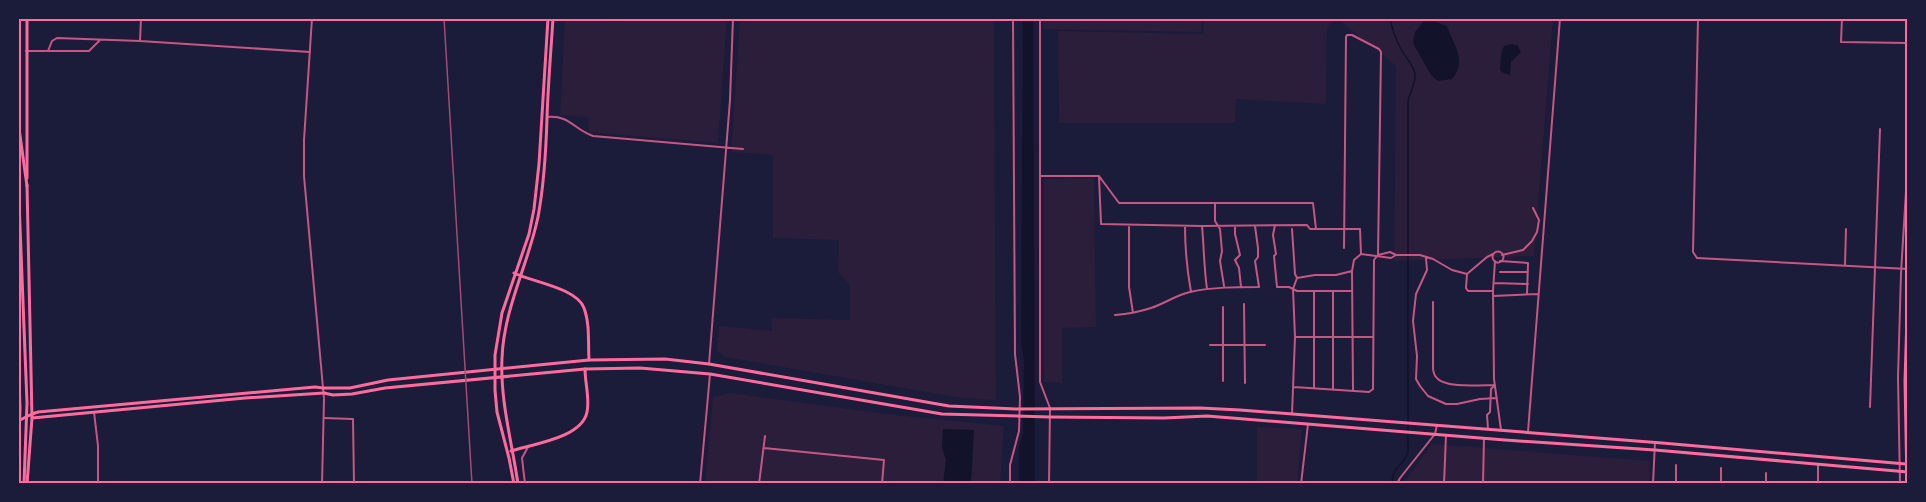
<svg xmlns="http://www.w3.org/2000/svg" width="1926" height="502" font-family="'Fira Sans',sans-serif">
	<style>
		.green { fill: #2a1e3b }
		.water { fill: #12122b }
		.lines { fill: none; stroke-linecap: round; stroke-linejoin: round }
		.stream { stroke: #12122b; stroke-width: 1.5 }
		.minor { stroke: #c65784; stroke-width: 2 }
		.tertiary { stroke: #c65784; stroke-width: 2 }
		.secondary { stroke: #ff6b9d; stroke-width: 3 }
		.primary { stroke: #ff6b9d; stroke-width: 3 }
		.trunk { stroke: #ff6b9d; stroke-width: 3 }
		.rail { stroke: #a44b75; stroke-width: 1.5 }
		.neatline { fill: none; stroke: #ff6b9d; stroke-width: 2 }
	</style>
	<rect width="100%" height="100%" fill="#1b1b3a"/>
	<path class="green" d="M623,18h104l-9,125 -129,-11 -1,-15 -28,-2 5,-96 57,3z
		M740,18h254l2,382 -35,-2 -236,-41 -8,-7 2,-24 53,5v-13l78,2v-35l-12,-13 1,-32 -66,-2v-83l-42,-3z
		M1043,18h159l-1,14 -158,-3z
		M1204,18h349l-19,238 -140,5 2,-195 -56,-45 -8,1 -5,6 -1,76 -90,-5 -1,24h-176l-1,-92 145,3z
		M1094,178l2,149 -34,1v55l-18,-1v-203z
		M730,393l155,21 119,12 -4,58h-295l8,-87z
		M1257,427l45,2 -5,55h-40z
		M1432,444l218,17 -1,23h-246z"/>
	<path class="water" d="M1023,18h10l2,466h-16v-37l4,-14 1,-73 -3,-18z
		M1418,18h15l3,4 11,4c6,18 21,35 5,53l-14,2 -7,-6 -18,-32 2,-11 8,-10z
		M1512,44l5,1 4,7 -10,10 -1,13 -7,-2 -3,-3c1,-8 0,-17 4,-24z
		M943,429l31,1 -3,54h-28l3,-24 -4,-12z"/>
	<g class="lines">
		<path class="stream" d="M1391,18c-1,7 6,24 10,31 4,9 13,15 14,25 1,8 -5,19 -7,27v350c-3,16 -16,13 -16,33"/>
		<path class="minor" d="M1040,18v364l10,26 -1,76
			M1842,18l-1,24 67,1
			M140,41l1,-23
			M26,51h63l11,-11
			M48,51l4,-10 5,-3 83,3 170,11
			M547,117c23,-2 26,12 46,19l150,13
			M1040,176h59l20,27h194l3,26
			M1099,176l2,48 101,2 105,-1 3,4h50l1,25
			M1215,204v17l5,8 2,22 -2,10 4,25
			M1275,225l-2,10 3,19 -2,2 3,31h12l8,4h55
			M1185,226c0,23 2,44 6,66
			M1202,226c2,21 2,42 5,63
			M1235,226v8l5,21 -5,5 4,8 2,19
			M1129,227v60l4,26
			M1292,229l3,45 2,4 18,-3h21l16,-4
			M1492.5 257a5.5 5.5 0 1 1 11 0a5.5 5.5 0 1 1-11 0Z
			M1396,255h24l13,4 19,11 15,4 20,-17 6,-3
			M1502,255l21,-5 9,-9 5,-9 2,-12 -6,-12
			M1426,258l1,12 -11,24 -3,27 4,35 -1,23 4,7 8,10 18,8h11l23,-5 17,-1
			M1697,258l-4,-6 5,-234
			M1495,261l-2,30 1,88 7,51
			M1500,261l28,2 -1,31
			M1845,265l1,-36
			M1500,272h28
			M1467,274l-1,14 2,3h24
			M1494,283l34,1
			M1314,291v97
			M1333,292v98
			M1493,296l45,-2
			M1433,302v66c0,2 1,7 3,9 8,12 46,8 59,8
			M1244,304l1,79
			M1223,307v74
			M1115,315c12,-1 24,-3 36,-7 13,-4 25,-13 39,-16 23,-5 46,-5 69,-5l-4,-26 3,-4v-9l-3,-22
			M1295,337h78
			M1210,345h55
			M709,364l21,-264 3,-82
			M1294,387l75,5 4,-3 1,-129 4,-5 3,-203 -2,-3 -27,-14h-5l-1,2 -2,211
			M1353,390l-1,-119 2,-11 7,-6 30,4 5,-3 -6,-3 -12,3
			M1870,407l10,-278
			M94,412l4,34v38
			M1292,414l3,-77 -2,-48 4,-11
			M324,418l29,1 1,65
			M1488,429l-1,-14 3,-3 1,-23 4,-4
			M1528,432l32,-414
			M764,448l120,12 -2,24
			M1676,465v19
			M1818,465v19
			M700,484l10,-110
			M759,484l6,-48
			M1010,484v-19l9,-34 1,-34 -5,-43 -2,-336
			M1301,484l7,-60
			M1444,484l2,-49
			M1483,484l1,-46
			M1653,484l2,-42
			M1721,484v-16
			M1766,484v-11"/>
		<path class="tertiary" d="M312,18l-8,122v36l20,223 -2,85
			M1697,258l211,11
			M525,484l-3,-26 6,-11
			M1397,484l3,-6 35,-44 2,-9
			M1900,484l-2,-107 3,-104 7,-114"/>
		<path class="secondary" d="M27,18v160
			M27,185l5,233 213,-20 79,-5
			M514,273c18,9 63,15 70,35 6,16 4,35 5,52
			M32,414l6,-2 277,-25 8,1
			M511,451c22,-7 71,-13 76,-39 3,-13 -2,-29 -2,-43
			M514,484l-5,-26 -12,-46 -2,-22v-35l7,-42 27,-79 5,-25 5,-45 9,-146
			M518,484c-6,-42 -18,-83 -16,-126 2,-50 26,-93 36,-141 6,-32 8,-66 9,-99 1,-33 4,-67 6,-100"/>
		<path class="primary" d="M323,388h27l38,-8 201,-20 76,-1 44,5 240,42 67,3 184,-1 40,2 422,33 244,21
			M324,393l9,2 19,-1 33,-6 200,-19 55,-1 70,6 232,40 108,3 114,1 43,-2 298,24 150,10 253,22
			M18,421l14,-7
			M27,484l5,-66
			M1907,484l-2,-103 3,-97"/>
		<path class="trunk" d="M18,114v8
			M18,121l9,65
			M18,151v-19
			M18,176l9,227 -3,81
			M18,354l2,54 -2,64"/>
		<path class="rail" d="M444,18l28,466"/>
	</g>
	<rect width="1926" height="502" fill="none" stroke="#1b1b3a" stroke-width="39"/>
	<rect x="20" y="20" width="1886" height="462" class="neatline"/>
</svg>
